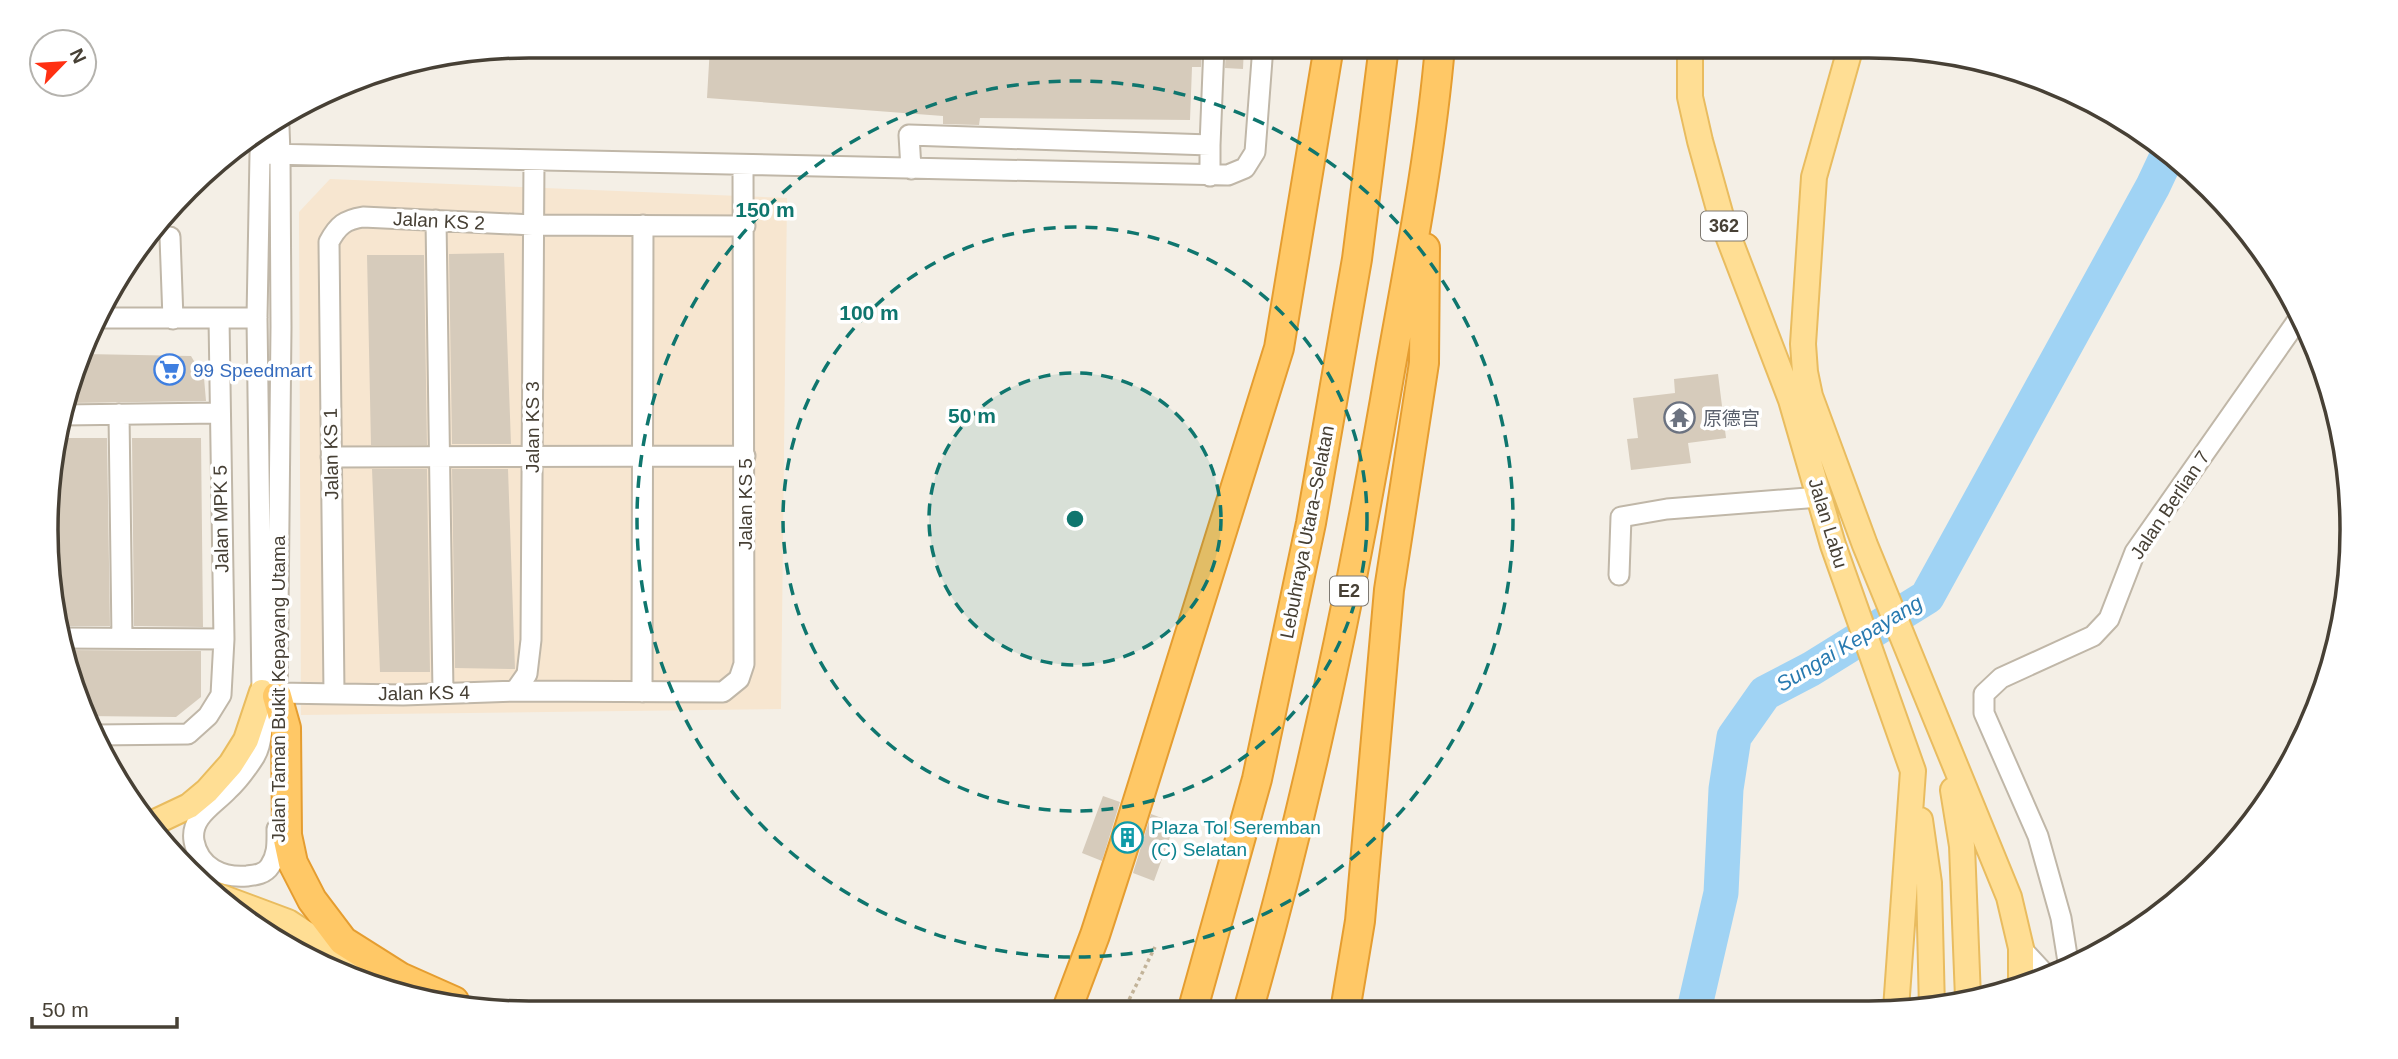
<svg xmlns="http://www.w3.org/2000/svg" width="2398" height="1059" font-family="Helvetica,'Noto Sans SC',sans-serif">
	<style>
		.commercial { fill: #f7e6d0 }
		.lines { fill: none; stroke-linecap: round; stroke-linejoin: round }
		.river { stroke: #a0d3f4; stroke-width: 35 }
		.building { fill: #d6cbbb }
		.minor-casing { stroke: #c0b7a8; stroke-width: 23 }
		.major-casing { stroke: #e9bc5f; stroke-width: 28 }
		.highway-casing { stroke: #e59d30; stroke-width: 32 }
		.path { stroke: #c2b399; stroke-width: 3.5; stroke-dasharray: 3.5 3.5; stroke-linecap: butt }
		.minor { stroke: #fff; stroke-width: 19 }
		.major { stroke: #ffde94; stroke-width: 24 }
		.highway { stroke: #ffc866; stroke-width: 28 }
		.ring { fill: none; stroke: #0f766e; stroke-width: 3.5; stroke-dasharray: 12 9 }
		.labels { text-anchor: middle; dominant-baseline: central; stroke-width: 7; stroke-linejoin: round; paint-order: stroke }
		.shield { fill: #fff; stroke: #7e7972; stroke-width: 2 }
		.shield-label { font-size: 18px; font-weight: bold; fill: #474035 }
		.street-label { font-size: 19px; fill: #474035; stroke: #fff }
		.shop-label { font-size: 19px; fill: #366cbe; stroke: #fff; text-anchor: start }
		.worship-label { font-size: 19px; fill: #5b616d; stroke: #fff; text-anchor: start }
		.culture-label { font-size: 19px; fill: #0d838f; stroke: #fff; text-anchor: start }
		.water-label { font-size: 21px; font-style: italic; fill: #287ab0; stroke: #fff }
		.rim { fill: none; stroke: #474035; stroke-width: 3.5 }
		.centre { fill: #0f766e; stroke: #fff; stroke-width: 3.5 }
		.ring-label { font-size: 21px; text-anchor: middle; font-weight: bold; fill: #0f766e; stroke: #fff; stroke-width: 7; stroke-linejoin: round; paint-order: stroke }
	</style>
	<rect width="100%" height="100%" fill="#f4efe6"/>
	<path class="commercial" d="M330,179l457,19 -6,511 -480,6 -2,-503z"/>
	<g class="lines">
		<path class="river" d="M1694,1010l27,-117 5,-104 8,-52 31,-44 46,-24 116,-72 226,-411 16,-34"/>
	</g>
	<path class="building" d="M710,46h492l-1,21h-9l-2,53 -210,-2 -1,7 -36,-1v-8l-236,-18z
		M1226,46h18l-1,23 -18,-1z
		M504,253l7,191h-59l-3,-190z
		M367,255h57l3,190h-56z
		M85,354l106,2 13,22 2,23 -139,2z
		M1718,374l8,64 -38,5 3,20 -60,7 -4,-31 11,-1 -5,-40 42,-5 -1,-14z
		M55,438h52l3,188h-53l-7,-33z
		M132,438h69l2,189 -69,-1z
		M372,469h55l3,203h-50z
		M452,469h56l7,200 -60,-1z
		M63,650l138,1v46l-25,20 -91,-1 -14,-31z
		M1103,796l17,6 -18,59 -20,-8z
		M1151,814l24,9 -21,58 -21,-8z"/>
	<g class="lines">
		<defs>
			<path id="minor" d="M276,118l3,9 1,27 1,173 -4,381
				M264,127l-4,27 -3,164 5,374c0,20 3,46 -7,64 -7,11 -17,25 -27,34 -14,15 -38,27 -34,51 5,27 29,37 53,35 9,-1 18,-2 23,-10 8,-12 7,-23 7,-37
				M1210,145l4,-99
				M267,154l961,21 17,-7 10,-16 8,-106
				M911,169l-2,-34 301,10v31
				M436,220l7,473
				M170,237l3,82
				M99,318h158
				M119,414l3,224
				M62,415l157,-2
				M331,457l414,-1
				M1619,575l2,-58 46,-8 153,-12
				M60,638l164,1
				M515,691l12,-17 4,-34 3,-480
				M642,692l1,-467
				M277,693l126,2 112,-4 208,1 16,-13 5,-15 -1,-499
				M334,693l-5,-451c9,-17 16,-22 34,-25l170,8 212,1
				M94,735l94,-1 20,-18 13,-21 3,-56 -5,-321
				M2021,948l25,27
				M2069,968l-8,-50 -23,-82 -54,-123v-19l17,-16 92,-42 16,-17 26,-67 167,-238"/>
			<path id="major" d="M1692,46l-2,6v45l10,44 22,79 69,180 42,145 80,226 -17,238
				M1851,46l-37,131 -11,167 2,28 5,24 55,149 144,352 12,51v34
				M1953,790l9,56 6,152
				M1920,820l9,63 3,126
				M153,823l36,-17 18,-15 24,-27 15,-24 16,-48
				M210,893l78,29 44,29 37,20"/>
			<path id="highway" d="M277,696l9,32 1,107 6,28 19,37 31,41 57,36 54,24
				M1248,1011c61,-212 106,-428 143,-646 19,-106 40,-212 49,-319
				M1345,1011l15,-90 29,-331 35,-227 1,-115
				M1066,1012l29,-77 32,-99 152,-488 50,-302
				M1192,1012l65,-233 54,-256 46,-264 27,-213"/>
		</defs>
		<use href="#minor" class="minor-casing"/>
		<use href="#major" class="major-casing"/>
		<use href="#highway" class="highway-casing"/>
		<path class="path" d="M1123,1012l32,-65"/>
		<use href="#minor" class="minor"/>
		<use href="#major" class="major"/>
		<use href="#highway" class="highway"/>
	</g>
	<circle cx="1075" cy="519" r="146" fill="#0f766e" fill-opacity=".12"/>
	<g class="ring">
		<circle cx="1075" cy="519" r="146"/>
		<circle cx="1075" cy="519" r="292"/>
		<circle cx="1075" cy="519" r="438"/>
	</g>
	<defs>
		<symbol id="supermarket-ring" viewBox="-11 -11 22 22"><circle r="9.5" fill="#fff" stroke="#3f7fe0" stroke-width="1.5"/><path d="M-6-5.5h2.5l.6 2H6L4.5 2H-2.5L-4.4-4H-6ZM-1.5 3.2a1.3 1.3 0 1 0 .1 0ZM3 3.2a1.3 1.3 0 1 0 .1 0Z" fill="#3f7fe0"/></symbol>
		<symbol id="temple-ring" viewBox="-11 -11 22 22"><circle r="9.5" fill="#fff" stroke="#6b7280" stroke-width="1.5"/><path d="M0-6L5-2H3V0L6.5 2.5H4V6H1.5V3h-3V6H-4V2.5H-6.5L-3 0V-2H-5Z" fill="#6b7280"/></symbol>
		<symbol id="building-ring" viewBox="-11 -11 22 22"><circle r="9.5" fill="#fff" stroke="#0f9aa8" stroke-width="1.5"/><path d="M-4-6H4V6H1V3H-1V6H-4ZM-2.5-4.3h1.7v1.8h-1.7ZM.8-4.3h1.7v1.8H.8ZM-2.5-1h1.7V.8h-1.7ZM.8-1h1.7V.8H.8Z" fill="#0f9aa8"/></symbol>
	</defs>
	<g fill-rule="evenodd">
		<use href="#supermarket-ring" x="152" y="352" width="35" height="35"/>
		<use href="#temple-ring" x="1662" y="400" width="35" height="35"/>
		<use href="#building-ring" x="1110" y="820" width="35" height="35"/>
	</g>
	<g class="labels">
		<g class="shield">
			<rect x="1701" y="211.5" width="46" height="29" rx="5"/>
			<rect x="1330" y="576.5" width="38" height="29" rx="5"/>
		</g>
		<g class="shield-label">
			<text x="1724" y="226">362</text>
			<text x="1349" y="591">E2</text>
		</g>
		<g class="street-label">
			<text transform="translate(439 221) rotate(3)">Jalan KS 2</text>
			<text transform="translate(532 427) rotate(-90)">Jalan KS 3</text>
			<text transform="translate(331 454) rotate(-91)">Jalan KS 1</text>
			<text transform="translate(745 504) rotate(-90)">Jalan KS 5</text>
			<text transform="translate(2170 505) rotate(-56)">Jalan Berlian 7</text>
			<text transform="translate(221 519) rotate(-91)">Jalan MPK 5</text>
			<text transform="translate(1828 523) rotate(73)">Jalan Labu</text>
			<text transform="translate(1307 532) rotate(-79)">Lebuhraya Utara–Selatan</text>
			<text transform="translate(278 689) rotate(-90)">Jalan Taman Bukit Kepayang Utama</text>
			<text transform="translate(424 693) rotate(-1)">Jalan KS 4</text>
		</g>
		<g class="shop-label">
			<text x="193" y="370">99 Speedmart</text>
		</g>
		<g class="worship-label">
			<text x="1703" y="418">原德宫</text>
		</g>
		<g class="culture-label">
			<text x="1151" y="827">Plaza Tol Seremban<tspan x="1151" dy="22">(C) Selatan</tspan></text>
		</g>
		<g class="water-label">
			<text transform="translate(1849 643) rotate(-31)">Sungai Kepayang</text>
		</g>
	</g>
	<path d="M0 0H2398V1059H0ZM529 58H1869A471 471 0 0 1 2340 529V530A471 471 0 0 1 1869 1001H529A471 471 0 0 1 58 530V529A471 471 0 0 1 529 58Z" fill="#fff" fill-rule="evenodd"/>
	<path class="rim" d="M529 58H1869A471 471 0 0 1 2340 529V530A471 471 0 0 1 1869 1001H529A471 471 0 0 1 58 530V529A471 471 0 0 1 529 58Z"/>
	<circle cx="1075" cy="519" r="10" class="centre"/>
	<g class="ring-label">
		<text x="765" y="217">150 m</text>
		<text x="869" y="320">100 m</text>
		<text x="972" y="423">50 m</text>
	</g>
	<g transform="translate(63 63) rotate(65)"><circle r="33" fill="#ffffff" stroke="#b5b3ae" stroke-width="2"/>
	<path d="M0-5L12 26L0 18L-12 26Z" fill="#ff3012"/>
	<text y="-10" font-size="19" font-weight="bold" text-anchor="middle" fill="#474035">N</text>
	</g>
	<path d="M32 1017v10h145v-10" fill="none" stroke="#474035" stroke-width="3.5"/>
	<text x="42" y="1017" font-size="21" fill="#474035" stroke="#ffffff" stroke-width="5" paint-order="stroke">50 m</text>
</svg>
